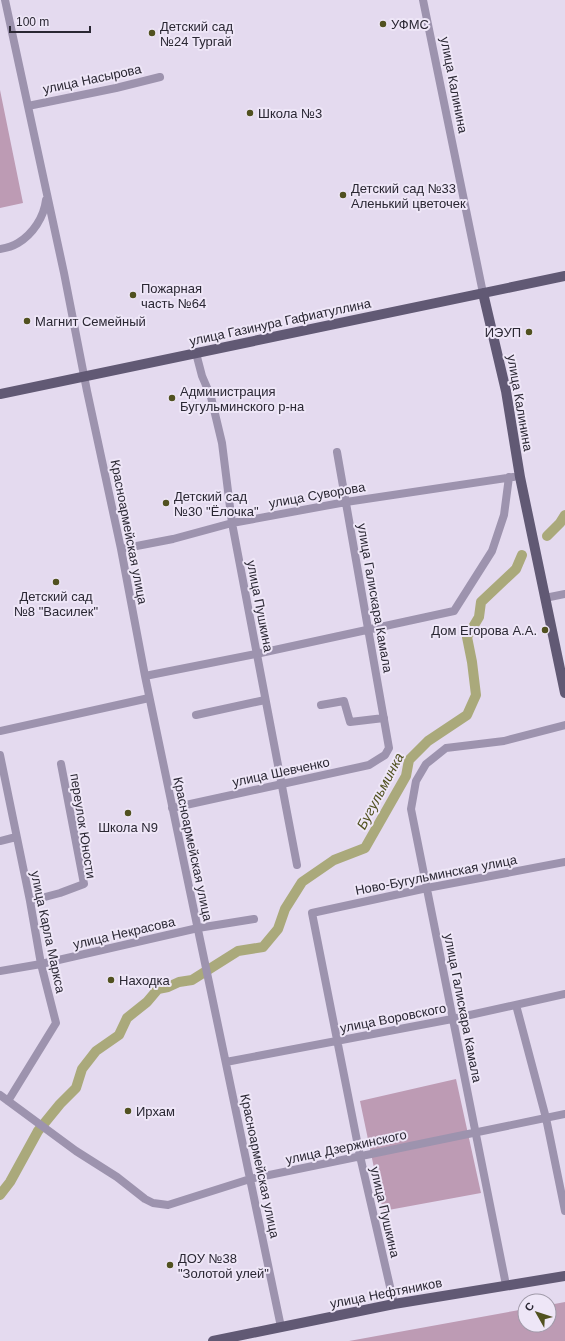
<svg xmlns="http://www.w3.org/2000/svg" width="565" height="1341" font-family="Helvetica,sans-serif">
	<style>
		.green { fill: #bd9bb4 }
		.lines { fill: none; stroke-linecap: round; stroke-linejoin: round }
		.river { stroke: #aaa97b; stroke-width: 10 }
		.minor { stroke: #9d93ae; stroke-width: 8 }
		.major { stroke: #615974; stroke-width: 10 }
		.poi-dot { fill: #515120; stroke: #eee6f7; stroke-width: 1.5 }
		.labels { text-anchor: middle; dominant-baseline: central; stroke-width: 4; stroke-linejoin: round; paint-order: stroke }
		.poi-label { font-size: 13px; fill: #2a2733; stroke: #eee6f7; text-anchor: start }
		.street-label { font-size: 13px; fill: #2a2733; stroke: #eee6f7 }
		.water-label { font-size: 14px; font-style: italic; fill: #515120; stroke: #eee6f7 }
	</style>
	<rect width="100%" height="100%" fill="#e4daef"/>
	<path class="green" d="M0,90l23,113 -23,5z
		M456,1079l25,114 -98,18 -23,-110z
		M565,1302v39h-216l176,-32v16h24v-20z"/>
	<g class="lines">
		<path class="river" d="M547,536l13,-13 5,-8
			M0,1195l10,-13 28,-51 22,-27 16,-16 6,-19 14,-18 23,-16 8,-17 20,-16 11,-13 10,-2 11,-5 13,-2 46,-29 25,-4 15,-18 7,-20 17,-27 32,-22 31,-12 41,-72 3,-16 19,-19 39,-26 9,-20 -4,-33 -5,-25 12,-20 2,-15 35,-33 6,-14"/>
		<path class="minor" d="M5,0l59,273 23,118 34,158 24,127 136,651
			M423,0l60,293
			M28,106l88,-18 44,-11
			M0,249c6,-1 13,-3 18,-6 15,-9 26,-26 28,-43
			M196,353l6,23 9,21 11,46 10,80 65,342
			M121,549l52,-10 59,-16 114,-21 167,-25
			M545,598l20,-4
			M145,676l111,-22 198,-43 38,-60 12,-36 5,-38
			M321,705l23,-4 6,21 34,-4
			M196,715l69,-15
			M0,731l149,-33
			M0,755l30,146 11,63 15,59 -48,78
			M172,808l197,-43 16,-10 4,-7 -52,-296
			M0,841l16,-4
			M30,901l30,-8 24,-9 -23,-120
			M0,971l41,-7 157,-36 56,-9
			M516,1005l30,113 19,93
			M226,1062l226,-43 113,-25
			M0,1095l76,56 41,26 28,22 8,4 15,2 82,-26 315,-65
			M506,1285l-95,-476 5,-28 10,-17 20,-16 58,-7 61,-16
			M394,1304l-34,-148 -48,-243 115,-25 138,-26"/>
		<path class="major" d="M483,293l23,98 14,86 45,216
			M0,394l565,-118
			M213,1341l181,-37 171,-28"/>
	</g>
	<g class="poi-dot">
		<circle cx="383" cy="24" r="4"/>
		<circle cx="152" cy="33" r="4"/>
		<circle cx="250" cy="113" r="4"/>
		<circle cx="343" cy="195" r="4"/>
		<circle cx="133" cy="295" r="4"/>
		<circle cx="27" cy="321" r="4"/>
		<circle cx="529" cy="332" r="4"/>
		<circle cx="172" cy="398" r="4"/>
		<circle cx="166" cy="503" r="4"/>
		<circle cx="56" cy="582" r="4"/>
		<circle cx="545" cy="630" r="4"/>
		<circle cx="128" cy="813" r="4"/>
		<circle cx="111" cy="980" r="4"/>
		<circle cx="128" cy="1111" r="4"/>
		<circle cx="170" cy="1265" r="4"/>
	</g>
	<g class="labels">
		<g class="poi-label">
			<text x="391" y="24">УФМС</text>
			<text x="160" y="26">Детский сад<tspan x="160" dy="15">№24 Тургай</tspan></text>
			<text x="258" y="113">Школа №3</text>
			<text x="351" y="188">Детский сад №33<tspan x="351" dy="15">Аленький цветочек</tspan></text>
			<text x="141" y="288">Пожарная<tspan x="141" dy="15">часть №64</tspan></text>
			<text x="35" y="321">Магнит Семейный</text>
			<text x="521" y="332" text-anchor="end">ИЭУП</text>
			<text x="180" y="391">Администрация<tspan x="180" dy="15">Бугульминского р-на</tspan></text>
			<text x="174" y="496">Детский сад<tspan x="174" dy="15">№30 "Ёлочка"</tspan></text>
			<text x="56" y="596" text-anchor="middle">Детский сад<tspan x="56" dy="15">№8 "Василек"</tspan></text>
			<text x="537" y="630" text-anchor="end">Дом Егорова А.А.</text>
			<text x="128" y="827" text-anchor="middle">Школа N9</text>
			<text x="119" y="980">Находка</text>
			<text x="136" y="1111">Ирхам</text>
			<text x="178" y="1258">ДОУ №38<tspan x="178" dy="15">"Золотой улей"</tspan></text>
		</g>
		<g class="street-label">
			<text transform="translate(92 79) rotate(-12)">улица Насырова</text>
			<text transform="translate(454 85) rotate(79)">улица Калинина</text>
			<text transform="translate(280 322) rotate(-12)">улица Газинура Гафиатуллина</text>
			<text transform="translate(520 403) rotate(80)">улица Калинина</text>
			<text transform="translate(317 495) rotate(-10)">улица Суворова</text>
			<text transform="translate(129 532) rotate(79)">Красноармейская улица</text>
			<text transform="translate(375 598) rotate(80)">улица Галискара Камала</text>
			<text transform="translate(260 606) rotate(79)">улица Пушкина</text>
			<text transform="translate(281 772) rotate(-12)">улица Шевченко</text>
			<text transform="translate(83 826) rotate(81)">переулок Юности</text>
			<text transform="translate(193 849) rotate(78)">Красноармейская улица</text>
			<text transform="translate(436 875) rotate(-11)">Ново-Бугульминская улица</text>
			<text transform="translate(48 932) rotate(78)">улица Карла Маркса</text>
			<text transform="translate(124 933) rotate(-13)">улица Некрасова</text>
			<text transform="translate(463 1008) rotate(79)">улица Галискара Камала</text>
			<text transform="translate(393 1018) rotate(-11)">улица Воровского</text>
			<text transform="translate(346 1147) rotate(-12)">улица Дзержинского</text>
			<text transform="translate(260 1166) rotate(78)">Красноармейская улица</text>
			<text transform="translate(385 1212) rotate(77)">улица Пушкина</text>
			<text transform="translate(386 1293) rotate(-11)">улица Нефтяников</text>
		</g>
		<g class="water-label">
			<text transform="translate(380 791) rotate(-62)">Бугульминка</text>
		</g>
	</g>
	<g transform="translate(537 1313) rotate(309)"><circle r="19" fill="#eee6f7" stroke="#a09aa9"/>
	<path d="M0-3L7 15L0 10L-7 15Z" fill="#515120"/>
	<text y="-6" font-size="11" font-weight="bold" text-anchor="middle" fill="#2a2733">С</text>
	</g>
	<path d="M10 26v6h80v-6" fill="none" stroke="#2a2733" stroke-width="2"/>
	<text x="16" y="26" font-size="12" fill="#2a2733" stroke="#eee6f7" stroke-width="3" paint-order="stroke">100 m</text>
</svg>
